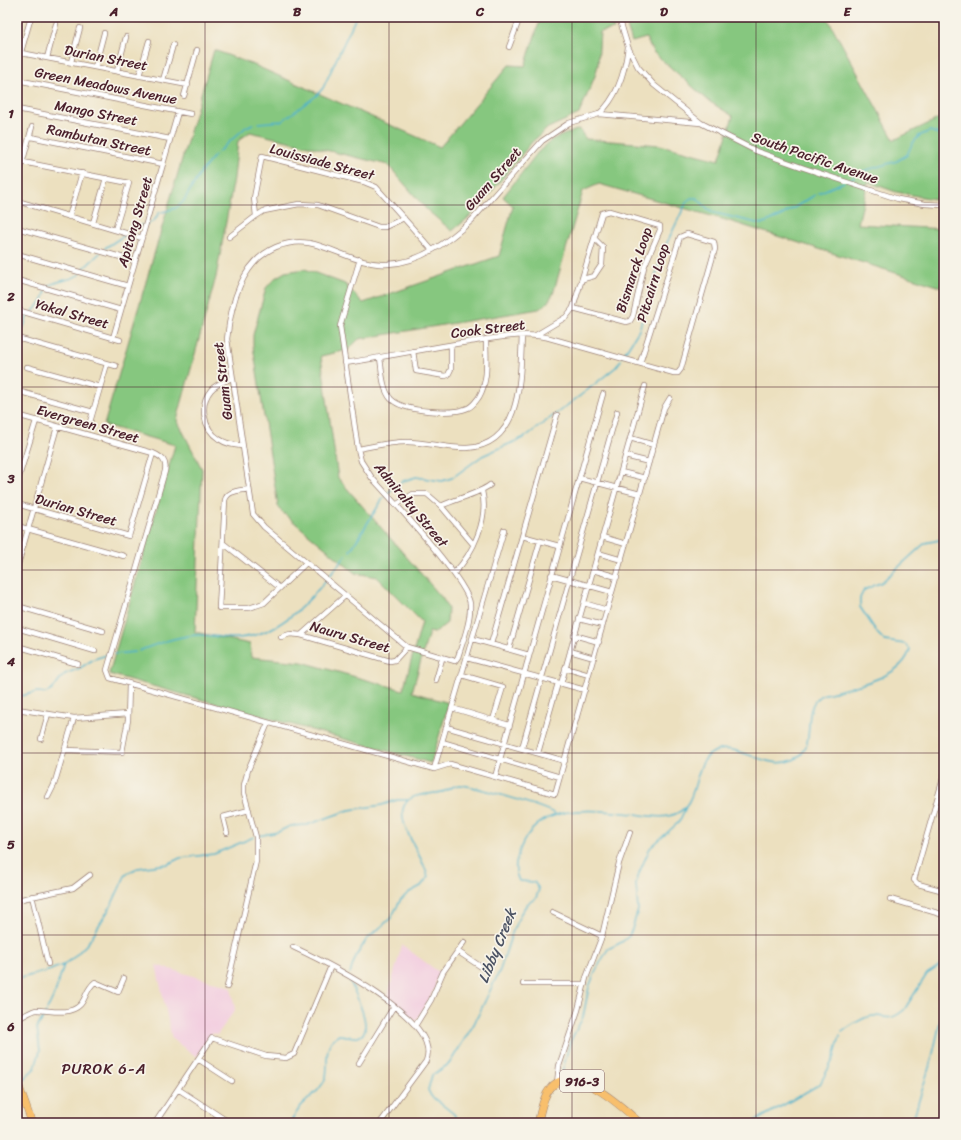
<svg xmlns="http://www.w3.org/2000/svg" width="961" height="1140" font-family="Sriracha,sans-serif">
	<style>
		.built { fill: #f3cfe0 }
		.green { fill: #86c77f; stroke: #687355 }
		.lines { fill: none; stroke-linecap: round; stroke-linejoin: round }
		.stream { stroke: #4cb2cb; stroke-width: 1.5 }
		.minor-casing { stroke: #9b8075; stroke-width: 6 }
		.primary-casing { stroke: #9b8075; stroke-width: 8 }
		.minor { stroke: #fff; stroke-width: 4.5 }
		.primary { stroke: #f8bf6c; stroke-width: 7 }
		.grid { fill: none; stroke: #4a1f2b; stroke-width: 1; stroke-opacity: 0.55 }
		.labels { text-anchor: middle; dominant-baseline: central; stroke-width: 3.5; stroke-linejoin: round; paint-order: stroke }
		.shield { fill: #f7f3e8; stroke: #7e5f64; stroke-width: 1 }
		.shield-label { font-size: 13px; font-weight: bold; fill: #4a1f2b }
		.street-label { font-size: 14px; fill: #4a1f2b; stroke: #f7f3e8 }
		.water-label { font-size: 15px; font-style: italic; fill: #4b5263; stroke: #f7f3e8 }
		.neighbourhood-label { font-size: 15px; letter-spacing: 1px; fill: #4a1f2b; stroke: #f7f3e8 }
		.neatline { fill: none; stroke: #4a1f2b; stroke-width: 1.5 }
		.grid-label { font-size: 13px; text-anchor: middle; font-weight: bold; fill: #4a1f2b }
	</style>
	<rect width="100%" height="100%" fill="#f7f3e8"/>
	<filter id="ink" filterUnits="userSpaceOnUse"><feTurbulence type="fractalNoise" baseFrequency=".025" numOctaves="2"/><feDisplacementMap in="SourceGraphic" scale="8" xChannelSelector="R" yChannelSelector="G"/><feConvolveMatrix kernelMatrix="1 2 1 2 8 2 1 2 1" color-interpolation-filters="sRGB"/></filter>
	<filter id="wash" filterUnits="userSpaceOnUse"><feTurbulence type="fractalNoise" baseFrequency=".012" numOctaves="4" result="noise"/><feDisplacementMap in="SourceGraphic" scale="16" xChannelSelector="R" yChannelSelector="G"/><feGaussianBlur stdDeviation="0.9" result="paint"/><feColorMatrix in="noise" values="0 0 0 0 0 0 0 0 0 0 0 0 0 0 0 0 0 1.4 0 .05"/><feComposite in="paint" operator="in"/></filter>
	<g filter="url(#wash)">
		<rect width="100%" height="100%" fill="#ece0bf"/>
		<path class="built" d="M402,945l38,28 -5,10 1,3 -20,35 -29,-22z
			M156,965l75,22 4,23 -18,25 -4,-2 -16,24 -25,-18z"/>
		<path class="green" d="M541,17h70l3,12 -14,3 -2,33 -3,11 -16,38 -31,14 -16,14 -49,60 -16,17 -15,12 -25,-21 -39,-45 -138,-33 -12,9 -4,37 -18,99 -39,143 25,49 -7,163 55,12 1,13 51,5 101,28 19,-68 -45,-45 -22,-4 -73,-61 -4,-6 -25,-160v-11l13,-47 9,-10 10,-6 20,-3 40,15 18,19 136,-47 14,-50 -10,-9 35,-45 15,-13 26,-10 7,10 74,6 59,15 14,-44 -23,-14 -57,-50 -7,-14 -14,4 -8,-25h203l67,123 50,-24v85l-48,-9 -28,-10 -10,42 86,5v59l-215,-67 -130,-37 -16,7 -30,103 -6,9 -8,6 -180,30 -11,11 -27,6 17,122 105,121 5,10 -1,14 -13,10 -5,-1 -17,60 37,11 -18,60 -322,-89 66,-229 -71,-20 110,-375 40,15 186,82 69,-82 16,1z"/>
		<g class="lines">
			<path class="stream" d="M258,123l24,-2 34,-25 7,-8 33,-71
				M218,152l28,-25 7,-3
				M860,172l37,-11 10,-6 5,-11 7,-8 11,-5 14,5
				M848,181l6,-4
				M818,193l26,-11
				M147,224l7,-3 5,-8 17,-5 7,-6 18,-30 14,-17
				M129,231l13,-6
				M105,248l20,-13
				M83,269l17,-16
				M49,286c4,-5 22,-5 31,-12
				M33,311l9,-9 4,-11
				M21,334l7,-19
				M622,357l17,-27 24,-79 24,-50 4,-3h6l11,11 7,4 46,11 18,-7 36,-22
				M350,551l32,-51 9,-10 12,-9 13,-4 26,4 10,-3 30,-22 43,-19 60,-45 31,-25 5,-7
				M139,651c19,-8 42,-16 62,-16 12,0 25,4 37,3 48,-3 81,-48 108,-83
				M114,654l21,-2
				M17,697l20,-5 9,1 6,-3 8,-11 5,-5 15,-6 14,-9 16,-5
				M636,814c11,2 23,4 33,2 36,-7 18,-58 50,-66 23,-5 49,21 74,10 27,-12 6,-49 27,-64 5,-3 12,-3 18,-5 23,-7 65,-14 72,-42l-5,-5 -20,-3 -7,-7 -18,-27v-9l4,-8 18,-8 43,-39 19,-4
				M258,836l20,-4 12,-6 17,-1 42,-15 33,-5 15,-5h11
				M350,973l6,-17 11,-17 24,-21 9,-17 8,-8 13,-7 7,-9c-5,-21 -29,-50 -25,-68 4,-17 26,-14 39,-17 6,-1 11,-7 17,-7 10,-1 89,23 96,29
				M17,979l31,-8 15,-6
				M55,993l9,-29 8,-5 16,-16 23,-37 14,-30 4,-4 9,-4 30,-4 12,-6 34,-4 40,-17
				M47,1010l7,-15
				M842,1032c6,-5 23,-16 30,-16 16,-1 16,7 32,-6l23,-36 17,-11
				M561,1076l9,-34 13,-25 6,-30 7,-17 12,-21 14,-7 7,-6 3,-7 6,-19 -2,-26 3,-11 11,-25 29,-26 7,-15
				M20,1082l15,-14 5,-17 -3,-23 9,-15
				M290,1123c4,-6 7,-12 12,-18 9,-9 20,-16 24,-28 3,-16 -4,-33 13,-42 6,0 13,3 19,2 19,-5 -6,-48 -8,-57
				M458,1123l-4,-9 -23,-18 -3,-6 4,-15 17,-11 25,-40 26,-54 13,-40 8,-17 6,-9 9,-6 3,-9 -5,-7 -15,-1c-6,-12 -3,-19 1,-32 18,-47 71,-40 113,-35
				M752,1123l68,-39 14,-26 6,-22
				M912,1123l20,-65 12,-53"/>
		</g>
	</g>
	<g filter="url(#ink)">
		<g class="lines">
			<defs>
				<path id="minor" d="M619,17l9,30 10,20 16,18 47,38 55,28 48,17 94,31 27,5 19,1
					M509,47l11,-30
					M21,53l167,32
					M47,58l9,-34
					M71,62l9,-34
					M17,66l14,-49
					M95,67l9,-34
					M117,71l9,-34
					M139,76l10,-35
					M17,80l174,34
					M163,80l10,-35
					M184,96l13,-46
					M17,109l153,30
					M599,114c19,-17 26,-42 29,-67
					M31,137l132,27
					M23,162l106,21 -14,47
					M17,182l15,-55
					M17,201l125,37
					M256,216l-2,-18 8,-42 102,26 12,5 56,63
					M69,217l13,-44
					M93,223l13,-45
					M17,228l118,33
					M229,237l27,-21 8,-5 35,-7 19,1 61,22h6l19,-9
					M17,254l111,32
					M360,259l-20,67 18,123 3,12 11,17c19,21 96,103 98,126 1,17 -7,37 -12,53l-3,4 -48,-14 -143,-120 -11,-13 -26,-175c4,-35 14,-77 49,-92 10,-4 22,-6 33,-4 26,5 51,23 79,21 32,-1 61,-23 84,-44l70,-79 27,-18 30,-9 102,9
					M583,279l11,-3 8,-12 1,-17 -8,-8
					M17,280l104,30
					M17,310l103,30
					M536,335l30,-18 7,-9 29,-95 7,-2 51,15v4l-16,37 -11,49 -3,5 -4,1 -53,-14
					M17,338l99,28
					M113,338l65,-226
					M413,351l3,20 29,5 3,-1 3,-6v-24
					M380,358c2,12 2,31 11,41 13,13 61,16 77,9 5,-2 8,-7 11,-11 10,-17 7,-39 7,-58
					M345,363c41,-6 82,-15 124,-21 27,-4 57,-11 84,-3l121,34h4l3,-4 34,-120 -1,-7 -27,-8 -7,3 -40,126
					M27,367l73,20
					M232,378c-7,3 -16,6 -21,12 -12,14 -8,39 8,49 7,5 15,6 23,7
					M17,391l76,21
					M17,415l136,38c9,4 14,8 12,18l-58,199 3,8 324,91 16,-5 105,30 109,-386 6,-10
					M90,422l17,-58
					M630,438l24,7
					M358,449c16,-3 33,-7 49,-7 20,0 40,7 60,6 56,-3 53,-72 55,-113
					M625,456l24,6
					M621,472l24,6
					M579,478l61,16
					M17,483l19,-62
					M249,489c-9,2 -21,1 -24,11l-6,108h30l15,-5 42,-40
					M17,504l112,32 24,-83
					M396,505l17,-11h14l14,12 32,38
					M441,506c15,-7 37,-12 49,-21
					M17,526l107,30
					M522,536l37,10
					M602,537l24,7
					M223,543l57,45
					M598,553l24,7
					M17,568l40,-141
					M593,570l24,7
					M454,573c19,-19 35,-54 28,-82
					M551,575l61,17
					M584,603l23,7
					M17,606l86,25
					M579,619l24,6
					M17,628l78,23
					M301,635l44,-39
					M574,635l25,7
					M281,637l9,-3 11,1 89,26 5,-1 12,-13
					M473,639l56,16
					M491,644l66,-229
					M17,646l61,18
					M509,649l31,-108
					M570,651l24,7
					M467,658l118,32
					M565,668l24,7
					M462,675l41,12 -10,33
					M436,680l6,-21
					M561,684l84,-298
					M452,708l57,17
					M17,709l57,9 54,-4
					M17,721l3,-11
					M446,727l119,34
					M41,739l7,-25
					M442,742l118,35
					M522,748l95,-336
					M65,750l57,2 6,-32 1,-36
					M538,753l20,-70
					M434,769l70,-239
					M944,775l-30,105 4,4 26,7
					M495,777l108,-383
					M48,797l6,-12 20,-67
					M227,833l-4,-16 26,-7
					M32,896l16,68
					M890,899l54,16
					M17,900l56,-12 17,-13
					M552,912l50,24
					M293,947c30,14 150,72 133,114l-46,62
					M457,951l26,17
					M523,984h62
					M227,987l29,-126v-24l-12,-44v-8l4,-15 20,-47
					M17,1019c6,-2 15,-9 20,-9 12,0 32,6 43,-5 6,-6 6,-16 15,-23l23,10 6,-14
					M415,1026l16,-26 12,-28 21,-30
					M198,1059l34,22
					M359,1063l35,-57
					M557,1083l2,-17 19,-56 8,-32 16,-42 17,-73 11,-31
					M178,1089l52,34
					M155,1123l57,-85 54,18 20,2 8,-4 37,-88
					M262,1123h1"/>
				<path id="primary" d="M17,1081l15,42
					M538,1123c2,-10 4,-21 9,-30 22,-37 74,13 93,30"/>
			</defs>
			<use href="#minor" class="minor-casing"/>
			<use href="#primary" class="primary-casing"/>
			<use href="#minor" class="minor"/>
			<use href="#primary" class="primary"/>
		</g>
	</g>
	<path class="grid" d="M205,17v1106M389,17v1106M572,17v1106M756,17v1106M17,205h927M17,387h927M17,570h927M17,753h927M17,935h927"/>
	<g class="labels">
		<rect class="shield" x="560" y="1070" width="44" height="22" rx="3"/>
		<g class="shield-label">
			<text x="582" y="1081">916-3</text>
		</g>
		<g class="street-label">
			<text transform="translate(106 58) rotate(11)">Durian Street</text>
			<text transform="translate(106 86) rotate(11)">Green Meadows Avenue</text>
			<text transform="translate(96 113) rotate(11)">Mango Street</text>
			<text transform="translate(99 140) rotate(12)">Rambutan Street</text>
			<text transform="translate(815 158) rotate(19)">South Pacific Avenue</text>
			<text transform="translate(322 162) rotate(15)">Louissiade Street</text>
			<text transform="translate(493 179) rotate(-49)">Guam Street</text>
			<text transform="translate(135 222) rotate(-74)">Apitong Street</text>
			<text transform="translate(634 270) rotate(-72)">Bismarck Loop</text>
			<text transform="translate(653 283) rotate(-73)">Pitcairn Loop</text>
			<text transform="translate(72 314) rotate(16)">Yakal Street</text>
			<text transform="translate(488 329) rotate(-7)">Cook Street</text>
			<text transform="translate(223 381) rotate(-97)">Guam Street</text>
			<text transform="translate(88 424) rotate(16)">Evergreen Street</text>
			<text transform="translate(411 505) rotate(50)">Admiralty Street</text>
			<text transform="translate(76 510) rotate(16)">Durian Street</text>
			<text transform="translate(350 637) rotate(16)">Nauru Street</text>
		</g>
		<g class="water-label">
			<text transform="translate(497 946) rotate(-68)">Libby Creek</text>
		</g>
		<g class="neighbourhood-label">
			<text x="104" y="1069">PUROK 6-A</text>
		</g>
	</g>
	<rect width="961" height="1140" fill="none" stroke="#f7f3e8" stroke-width="44"/>
	<rect x="22" y="22" width="917" height="1096" class="neatline"/>
	<g class="grid-label">
		<text x="114" y="16">A</text>
		<text x="297" y="16">B</text>
		<text x="480" y="16">C</text>
		<text x="664" y="16">D</text>
		<text x="847" y="16">E</text>
		<text x="11" y="118">1</text>
		<text x="11" y="301">2</text>
		<text x="11" y="483">3</text>
		<text x="11" y="666">4</text>
		<text x="11" y="849">5</text>
		<text x="11" y="1031">6</text>
	</g>
</svg>
